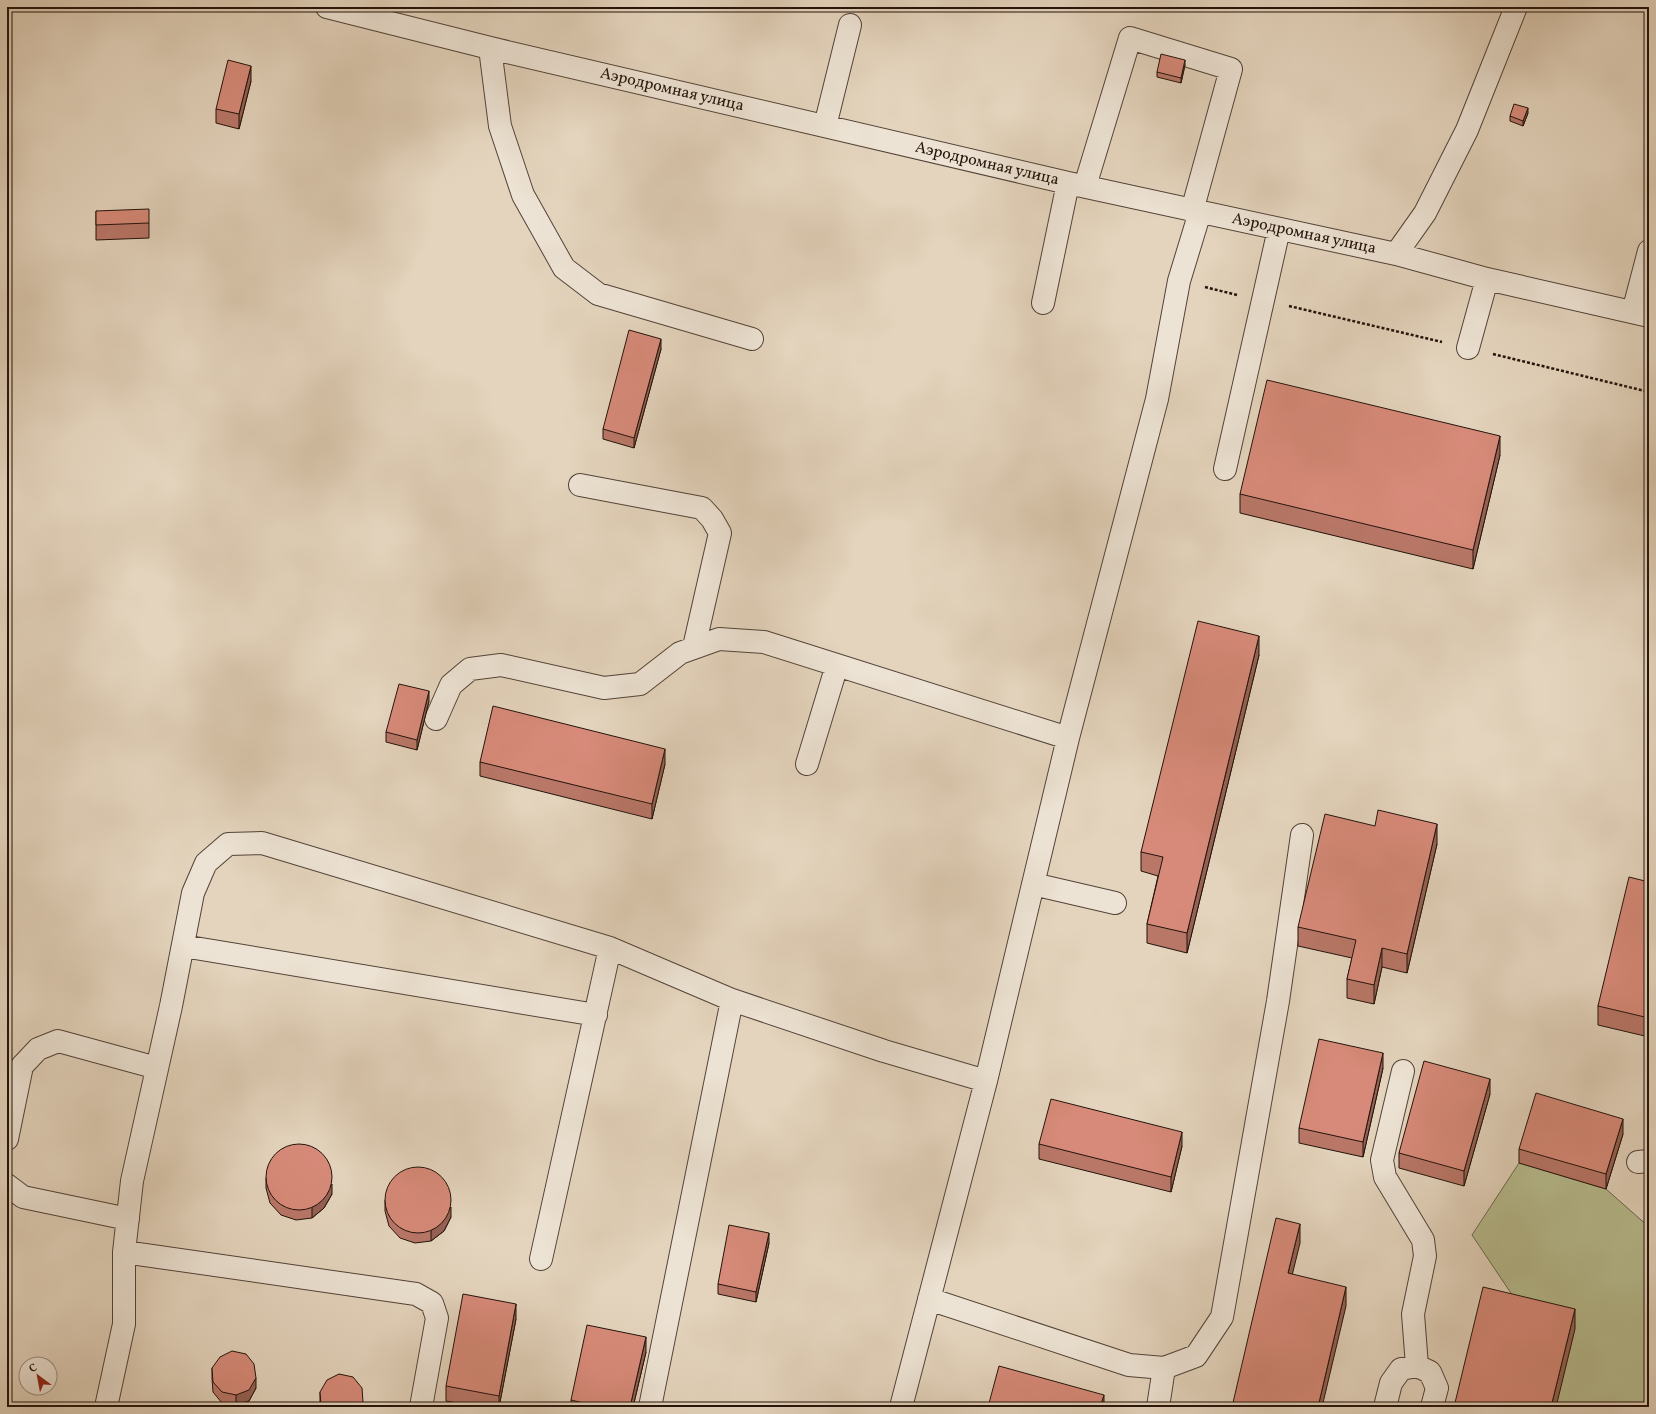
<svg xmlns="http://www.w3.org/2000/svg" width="1656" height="1414" font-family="Vollkorn,serif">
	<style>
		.green { fill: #b7bc8f; stroke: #6d684d }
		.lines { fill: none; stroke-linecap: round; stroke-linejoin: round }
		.minor-casing { stroke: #534338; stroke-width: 24 }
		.path { stroke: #23130b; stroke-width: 2.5; stroke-dasharray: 3 2; stroke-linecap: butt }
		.minor { stroke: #ede3d4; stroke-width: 22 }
		.wall { fill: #b97768; stroke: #23130b }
		.shaded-wall { fill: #966155; stroke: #23130b }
		.building { fill: #d78a79; stroke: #23130b }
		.labels { text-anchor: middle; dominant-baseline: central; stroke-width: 3.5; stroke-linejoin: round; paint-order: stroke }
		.street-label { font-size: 16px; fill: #23130b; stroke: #ede3d4 }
	</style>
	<rect width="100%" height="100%" fill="#e4d4bd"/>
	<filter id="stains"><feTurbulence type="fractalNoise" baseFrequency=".005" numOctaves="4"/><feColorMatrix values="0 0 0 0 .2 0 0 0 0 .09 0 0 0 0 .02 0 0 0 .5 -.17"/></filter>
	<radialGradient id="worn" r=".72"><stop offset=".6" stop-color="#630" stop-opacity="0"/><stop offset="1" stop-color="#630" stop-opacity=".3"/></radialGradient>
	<path class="green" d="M1519,1163l87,26 43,38v180h-94l-28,-90 -55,-82z"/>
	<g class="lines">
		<defs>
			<path id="minor" d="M327,7l163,41 578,135 328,71 91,25 162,37
				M490,48l10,78 23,69 41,73 34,26 154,45
				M825,126l25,-101
				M1085,186l45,-148 101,31 -39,142
				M1396,254l29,-41 42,-83 49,-123
				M1043,303l25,-120
				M1633,312l16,-61
				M1468,348l19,-69
				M1225,469l54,-240
				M580,485l122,23 10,11 8,14 -26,114
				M436,719l15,-34 19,-16 31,-4 103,23 36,-4 40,-31 39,-14 45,3 304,96
				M807,764l30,-99
				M1033,884l82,19
				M183,946l413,69
				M1403,1071l-21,89 3,17 38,63 2,16 -12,58 4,52
				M7,1139l15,-73 16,-17 20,-8 99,27
				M1638,1162l11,-1
				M7,1185l16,12 105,22
				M124,1252l292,42 16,9 5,15 -16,89
				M541,1259l69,-311
				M929,1299l200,66 35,3 32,-12 26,-39 56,-316 24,-166
				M106,1407l18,-83v-72l8,-71 39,-175 22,-113 13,-30 22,-19 34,-1 348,105 122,52 152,51 102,30
				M650,1407l82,-407
				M901,1407l85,-326 82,-343 89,-339 22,-118 21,-69
				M1158,1407l6,-39
				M1385,1407l6,-24 10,-14 16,-3 13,6 7,16 -5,19"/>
		</defs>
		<use href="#minor" class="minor-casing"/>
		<path class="path" d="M1205,287l32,8
			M1289,306l153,36
			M1493,354l156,38"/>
		<use href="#minor" class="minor"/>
	</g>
	<path class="wall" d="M1185,65l-4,18 -24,-6v-5z
		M251,81l-12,48 -23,-6v-14z
		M1528,113l-5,13 -13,-5v-5z
		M96,211l53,12v15l-53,2z
		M661,349l-27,99 -31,-9v-10z
		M1500,455l-27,114 -233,-56v-19z
		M1259,655l-72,298 -40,-10v-19l11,-48 -17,-5v-19z
		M429,701l-12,49 -31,-8v-10z
		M480,762l185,2 -13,55 -172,-43z
		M1437,844l-30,129 -25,-6 -8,37 -27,-6v-19l5,-21 -54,-12v-19z
		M1649,882v155l-51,-12v-19z
		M1383,1068l-20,89 -64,-14v-15z
		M1490,1094l-26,92 -65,-18v-15z
		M1623,1134l-17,55 -87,-26v-14z
		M1039,1144l143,2 -11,46 -132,-33z
		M266,1178l66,16 -8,14 -12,10 -16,2 -15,-5 -11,-12 -4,-15z
		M385,1200l66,17 -7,14 -13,10 -16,2 -15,-5 -11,-12 -4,-15z
		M769,1243l-13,59 -38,-8v-10z
		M516,1319l-17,88h-20l-33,-6v-15z
		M646,1352l-13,55h-62v-7z
		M212,1368l44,20 -7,13 -13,5 -14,-3 -9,-11 -1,-13z
		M320,1392l43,15h-43z"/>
	<path class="shaded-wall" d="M1185,60v5l-4,18v-5z
		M251,66v15l-12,48v-15z
		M1528,108v5l-5,13v-5z
		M661,339v10l-27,99v-10z
		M1500,436v19l-27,114v-19z
		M1259,636v19l-72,298v-20z
		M429,691v10l-12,49v-10z
		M665,749v15l-13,55v-15z
		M1437,824v20l-30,129v-19z
		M1382,948v19l-8,37v-19z
		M1383,1053v15l-20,89v-15z
		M1490,1079v15l-26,92v-15z
		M1623,1119v15l-17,55v-15z
		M1182,1132v14l-11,46v-15z
		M332,1184v10l-8,14 -12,10v-11z
		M451,1207v10l-7,14 -13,10v-10z
		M1300,1224v19l-12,49v-19z
		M769,1233v10l-13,59v-10z
		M1346,1287v19l-24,101h-4z
		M516,1304v15l-17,88v-11z
		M1575,1309v20l-19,78h-5z
		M646,1337v15l-13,55h-3z
		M256,1378v10l-7,13 -13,5v-11z
		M1104,1395v12h-4z
		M363,1402v5h-3z"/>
	<path class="building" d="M1161,54l24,6 -4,18 -24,-6z
		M228,60l23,6 -12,48 -23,-5z
		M1514,104l14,4 -5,13 -13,-5z
		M149,209v14l-53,2v-14z
		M629,330l32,9 -27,99 -31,-9z
		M1267,380l233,56 -27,114 -233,-56z
		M1198,621l61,15 -72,297 -40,-9 16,-67 -22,-5z
		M399,684l30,7 -12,49 -31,-8z
		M493,706l172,43 -13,55 -172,-42z
		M1378,810l59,14 -30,130 -25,-6 -8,37 -27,-6 9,-39 -58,-13 27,-113 50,12z
		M1629,877l20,5v136l-51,-12z
		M1319,1039l64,14 -20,89 -64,-14z
		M1424,1061l66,18 -26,92 -65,-18z
		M1536,1093l87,26 -17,55 -87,-25z
		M1051,1099l131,33 -11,45 -132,-33z
		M266 1177a33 33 0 1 1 66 0a33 33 0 1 1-66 0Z
		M385 1200a33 33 0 1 1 66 0a33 33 0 1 1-66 0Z
		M1276,1218l24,6 -12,49 58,14 -28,120h-86z
		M729,1225l40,8 -13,59 -38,-8z
		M1483,1287l92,22 -24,98h-97z
		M463,1294l53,10 -17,92 -53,-10z
		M587,1325l59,12 -16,70h-29l-30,-7z
		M232,1351l14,3 8,10 2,14 -7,12 -13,5 -14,-3 -9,-10 -1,-14 8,-11z
		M999,1366l105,29 -4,12h-112z
		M339,1374l14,3 9,11 1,14 -3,5h-38l-1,-2 -1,-13 7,-12z"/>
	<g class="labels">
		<g class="street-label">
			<text transform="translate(672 90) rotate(13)">Аэродромная улица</text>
			<text transform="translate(987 164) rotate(13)">Аэродромная улица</text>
			<text transform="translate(1304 234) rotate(12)">Аэродромная улица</text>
		</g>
	</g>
	<rect width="1656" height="1414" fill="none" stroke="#e4d4bd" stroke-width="24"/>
	<rect x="8" y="8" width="1640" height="1398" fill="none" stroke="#23130b" stroke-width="2"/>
	<rect x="12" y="12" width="1632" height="1390" fill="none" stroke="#23130b"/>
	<g transform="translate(38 1376) rotate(328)"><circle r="19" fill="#ede3d4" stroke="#9c9084"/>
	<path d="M0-3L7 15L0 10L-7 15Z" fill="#8f2418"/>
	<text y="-6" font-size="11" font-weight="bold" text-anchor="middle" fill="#23130b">С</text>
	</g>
	<rect width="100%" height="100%" filter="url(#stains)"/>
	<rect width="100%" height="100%" fill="url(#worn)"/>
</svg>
